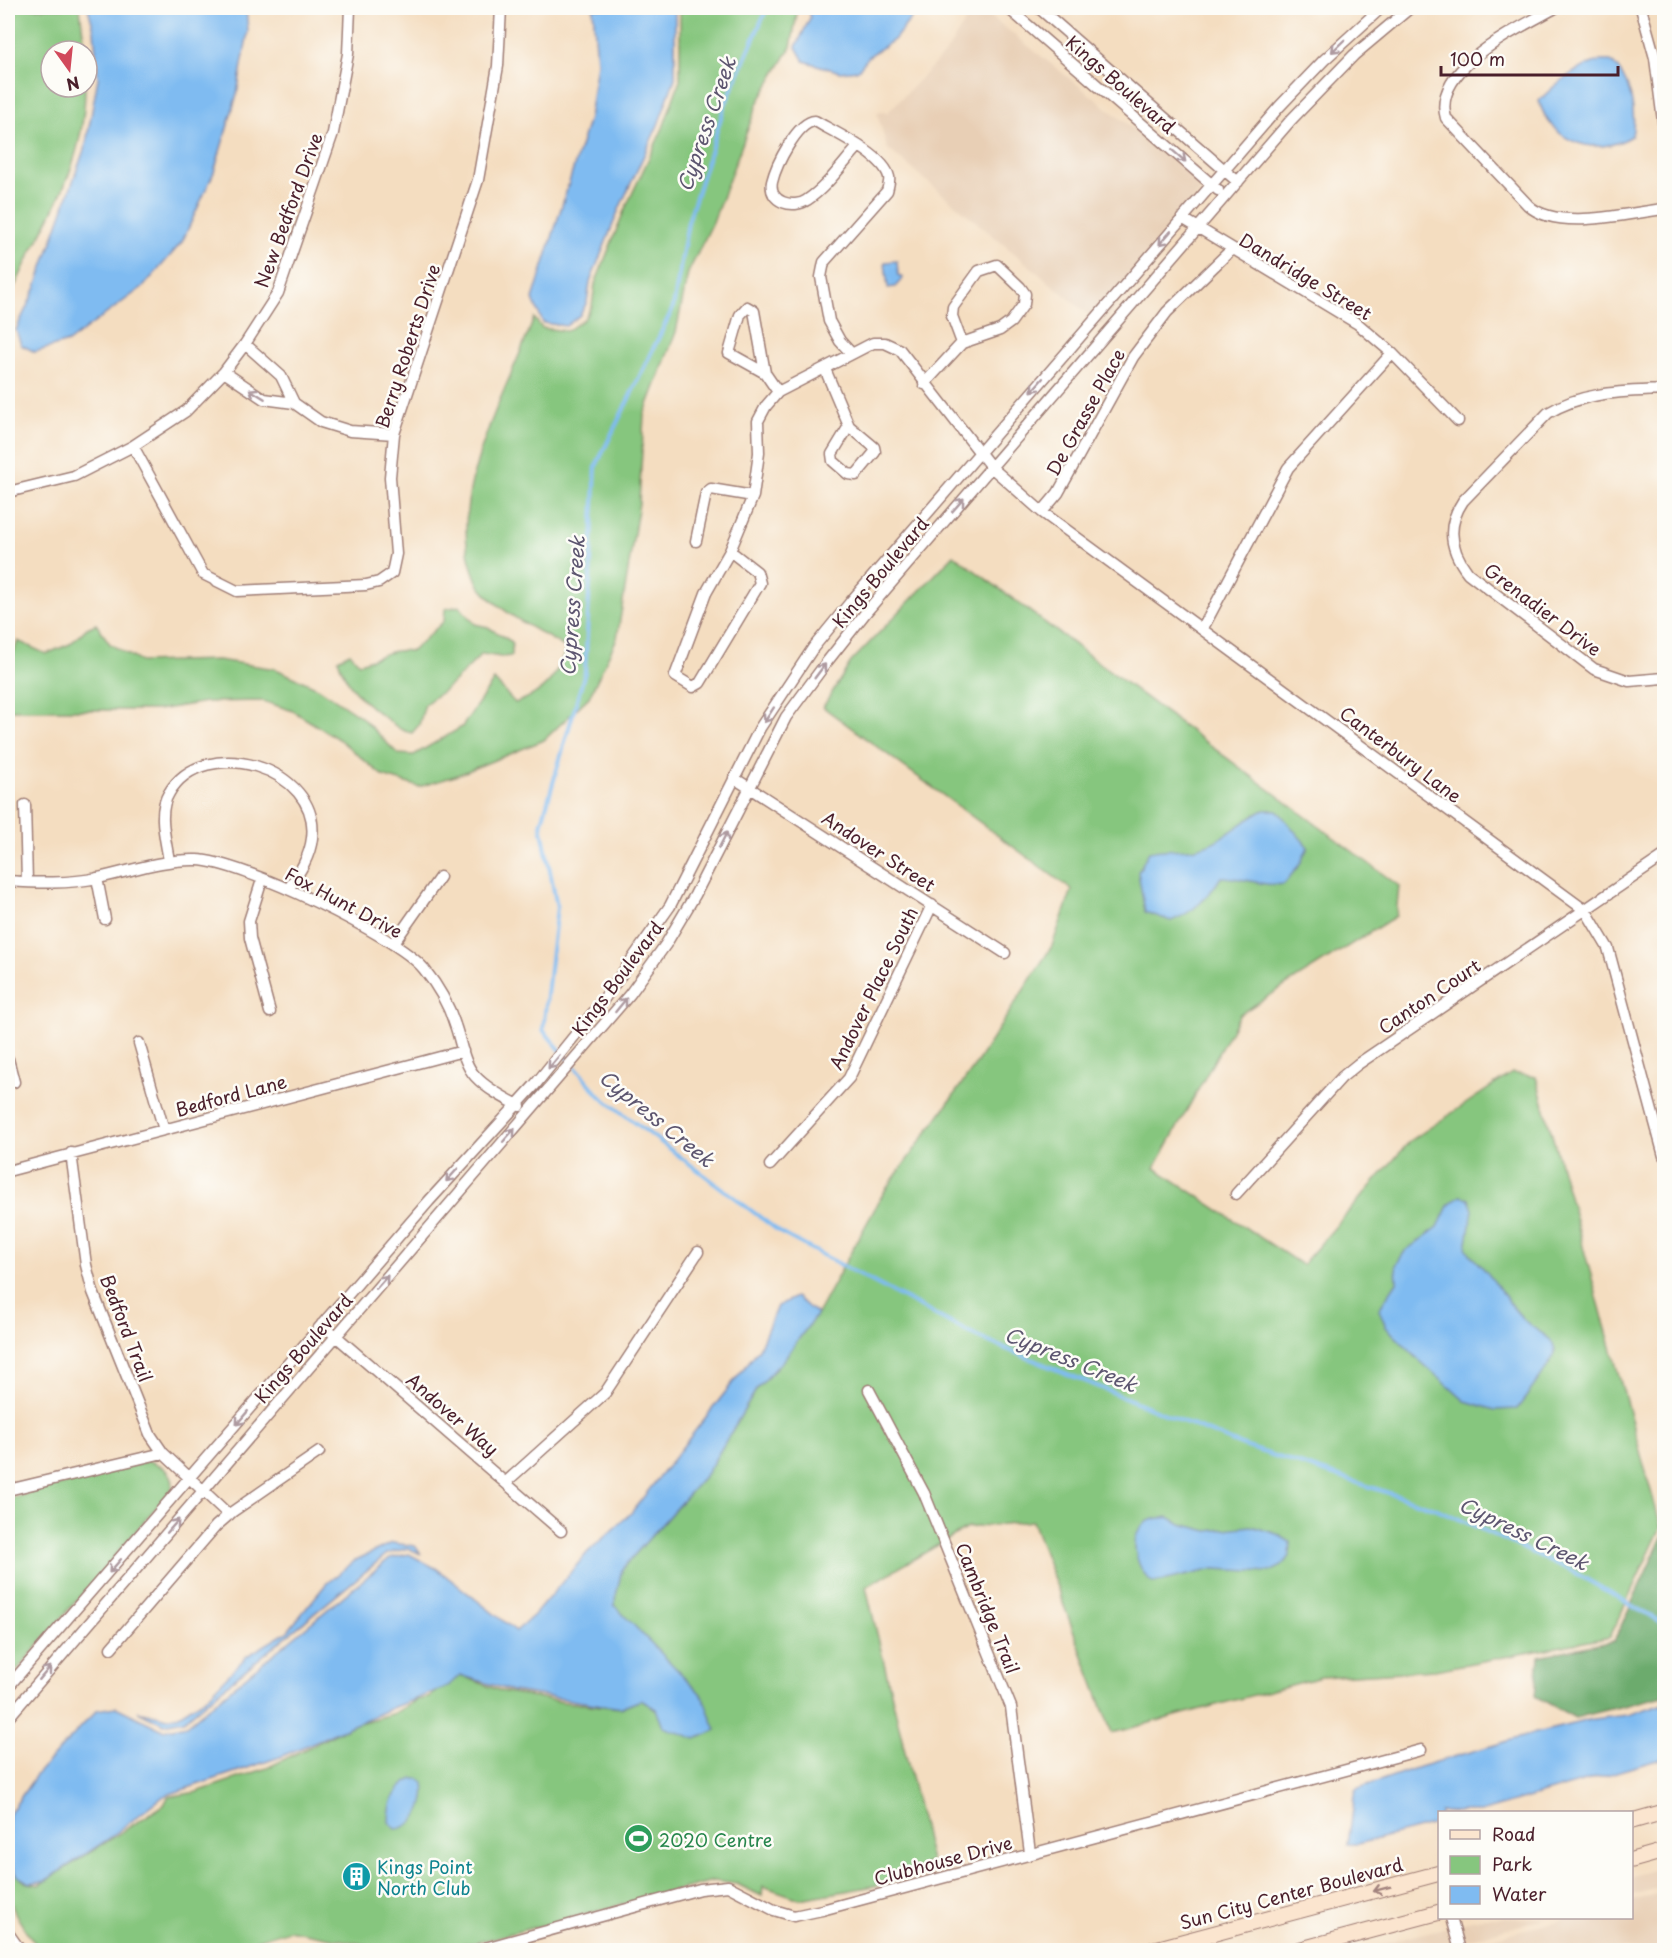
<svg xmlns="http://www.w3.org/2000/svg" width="1672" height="1958" font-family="'Playpen Sans',sans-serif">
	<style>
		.built { fill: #e8cfb5 }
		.green { fill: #86c67e; stroke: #687254; stroke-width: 1.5 }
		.forest { fill: #6cab6d; stroke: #5b654c; stroke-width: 1.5 }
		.water { fill: #7fbbf1; stroke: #646d8e; stroke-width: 1.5 }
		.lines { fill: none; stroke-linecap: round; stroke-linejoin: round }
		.stream { stroke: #7fbbf1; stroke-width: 4 }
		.street-casing { stroke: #9f7e76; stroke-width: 13 }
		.secondary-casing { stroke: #9f7e76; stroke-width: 17 }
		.street { stroke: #fff; stroke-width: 10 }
		.secondary { stroke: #fbe5cf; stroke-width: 15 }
		.oneway { stroke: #ae9aa0 }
		.oneway2 { stroke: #a2827d }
		.labels { text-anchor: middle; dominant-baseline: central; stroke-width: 5; stroke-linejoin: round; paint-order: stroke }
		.street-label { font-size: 18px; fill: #4a1f2b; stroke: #fdfcf7 }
		.leisure-label { font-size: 18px; fill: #27864d; stroke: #fdfcf7; text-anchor: start }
		.culture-label { font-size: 18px; fill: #0d838f; stroke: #fdfcf7; text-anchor: start }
		.water-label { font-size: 20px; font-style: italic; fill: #5d5670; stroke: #fdfcf7 }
	</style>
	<rect width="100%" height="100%" fill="#fdfcf7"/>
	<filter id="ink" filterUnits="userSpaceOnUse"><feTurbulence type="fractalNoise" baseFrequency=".0167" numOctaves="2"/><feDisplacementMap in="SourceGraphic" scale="12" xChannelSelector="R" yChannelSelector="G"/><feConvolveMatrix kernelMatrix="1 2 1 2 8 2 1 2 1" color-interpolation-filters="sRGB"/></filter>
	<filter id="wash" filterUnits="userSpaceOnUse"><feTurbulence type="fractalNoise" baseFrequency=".008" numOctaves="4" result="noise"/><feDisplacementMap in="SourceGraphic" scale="24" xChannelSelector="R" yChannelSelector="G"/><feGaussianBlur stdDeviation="1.35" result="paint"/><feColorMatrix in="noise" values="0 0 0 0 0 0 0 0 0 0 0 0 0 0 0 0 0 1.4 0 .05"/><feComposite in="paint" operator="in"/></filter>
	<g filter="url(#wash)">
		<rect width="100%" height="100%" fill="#f4ddc0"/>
		<path class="built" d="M974,8h6l225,177 -103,141 -215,-178 -10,-36h11l59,-61z
			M1664,1867v19l-32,9v-19z
			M1664,1892v58h-217l122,-32h63v-17z
			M1481,1918h66l-83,22 -5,-17z
			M1447,1927l5,16 -28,7h-63z"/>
		<path class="green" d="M8,8h72l5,43h-34v36h34c0,65 -24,110 -54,166 -8,15 -14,31 -23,46z
			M680,8h118l-7,39 -33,55 -45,120 -25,51 -12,59 -32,83 -5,88 -22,135 -28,59 -45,43 -89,36 -36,11 -36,-11 -43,-36 -47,-29 -30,-10 -57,1 -48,8h-150v-44l10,-25 28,13 24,-10 17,-16 9,-4 14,20 31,18 77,-2 58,9 42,19 42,28 38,38 16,1 48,-28 32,-47 21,23c29,-10 42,-25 51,-55 -28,-18 -65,-34 -86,-61 -3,-4 -5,-11 -7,-16 -28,-77 35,-181 61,-253l8,10 25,3 17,-12 8,-13 3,-22 29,-73 39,-83 17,-48z
			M954,555l445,331 -3,30 -156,98 -85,154 147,97 108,-124 102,-68 24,4 125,450 -51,110 -175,33 -114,7 -209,56 -80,-212 -65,7 -101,59 65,274 -40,22 -91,16 -37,-13 -1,10 -25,-12 -24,-3 -235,61 -51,8h-33l-105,-20 -64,20h-185c-16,-22 -40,-49 -28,-78l15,11 12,2 125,-80 4,-8 29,-5 70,-24 88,-44 40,-11 21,-13 12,-2 32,-23 41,16 62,11 58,6 20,-8 15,9 3,-58 -46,-45 9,-37 85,-96 49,-83 28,-31 33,-45 67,-122 90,-125 78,-121 20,-56 -249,-183 28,-45z
			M459,606l16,18 13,3 24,15v14l-11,1 -19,-3 -31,31 -26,19 -6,21 -7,8c-11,-2 -15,-6 -24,-13 -23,-16 -42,-33 -50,-61l12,-6 9,10c21,-5 30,-15 53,-12l32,-30 1,-12z
			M148,1461c14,4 30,13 23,29l-159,186 -4,-2v-175z"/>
		<path class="forest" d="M1662,1537h2v159l-89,22 -40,-22 4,-40 75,-15z"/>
		<path class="water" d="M88,8h158l2,23 -11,63 -23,78 -32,70 -38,44 -76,56 -33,10 -14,-7 -5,-15 20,-43 50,-143 12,-66 -4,-48z
			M593,8h82v70l-17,47 -39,84 -29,73 -3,20 -7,13 -14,11 -23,-3 -10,-24 56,-181 8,-55z
			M808,8h111l-25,32 -25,16 -11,14 -18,2 -36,-11 -8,-14 14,-29z
			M1600,61h11c19,17 26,50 21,75 -36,22 -81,7 -93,-35 16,-17 38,-34 61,-40z
			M897,261l1,14 5,3 -8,9 -7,1 -3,-26z
			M1264,810h13l31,37 -8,17 -16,20c-22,3 -41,-7 -63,-7 -13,21 -27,35 -50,44l-26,-9 -7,-40 11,-20c16,-4 31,-1 47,-4 26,-5 45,-27 68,-38z
			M1460,1196l9,2 4,12 -7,37c5,10 10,14 17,21 17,18 28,42 48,58 9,7 24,12 24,26 0,7 -32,49 -38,57l-22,1 -30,-9 -46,-41 -33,-33 -7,-18 18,-27 -1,-17 9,-14 33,-24 10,-21z
			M796,1297l21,17 -33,45 -28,31 -49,83 -85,96 -8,36 88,90 14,35 -20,9 -33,-12 -7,-18 -15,-9 -20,8 -109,-17 -52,-16 -13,12 -53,20 -114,50 -116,39 -57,44 -62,41 -16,2 -13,-8 -8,-22v-37l28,-41 61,-65 19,-3 47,23 24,-5 203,-167 19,-4 28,15 79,62 18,-16 54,-63 43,-39 128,-164 18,-43z
			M1169,1517l12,7 27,7 43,-5 26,8 13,8 -1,14 -7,10 -12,6 -56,-3 -61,14c-17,-12 -29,-53 -2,-63 5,-2 13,-2 18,-3z
			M392,1543l23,3 6,8 -13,-6 -21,6 -203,166 -20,4 -26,-13 30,7 11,-3 27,-17 41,-42 40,-24 39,-48 30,-24z
			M1664,1703v55l-184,54h-40l-1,11 -81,21h-10l8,-55 63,-22 113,-33 61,-15 35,-4z
			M413,1779h7l4,4c3,19 -6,43 -28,46l-7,-7c0,-20 6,-34 24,-43z"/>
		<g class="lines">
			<path class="stream" d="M767,8l-42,97 -37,117 -15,86 -77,158 -11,206 -44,153 16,82 -14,123 58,67 180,136 196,104 264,108 194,63 137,63 92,53"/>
		</g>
	</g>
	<g filter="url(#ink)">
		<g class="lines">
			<defs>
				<path id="street" d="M1008,8l210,182
					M1039,8l199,174
					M1555,8c-35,20 -124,60 -109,110l82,87c28,27 100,8 136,4
					M1641,8l14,50 9,71
					M1182,218l176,106 34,29 66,68
					M245,344l36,32 13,27
					M851,353l-11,-12 -11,-20 -8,-44 3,-15 63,-71c1,-4 3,-10 2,-14 -5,-22 -55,-45 -74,-56 -18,1 -39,44 -43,61 -4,21 22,27 35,18 20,-13 36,-37 52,-54
					M825,369l24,57 25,21 1,5 -19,23 -8,-1 -15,-13 -1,-7 17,-28
					M224,372l40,27 30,4 27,19 29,9 44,3
					M765,373l-11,-62 -7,-4 -7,8 -11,38 36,20 13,19
					M924,384l38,-41 38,-13 11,-8 13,-18 1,-10 -5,-7 -23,-22 -18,6 -26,36 -1,9 10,27
					M1664,390c-40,2 -80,1 -116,23l-85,88c-17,25 -13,49 5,72l126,96 35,12 35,-3
					M133,446l70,128 34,17 129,-6 13,-3 13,-9 4,-19 -6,-77 4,-43 84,-254 20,-114 3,-58
					M8,492l66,-16 59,-30 53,-35 38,-39 21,-28 33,-51 55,-160 15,-79 2,-46
					M1042,512l16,-19 75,-136 34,-45 64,-62
					M696,541l10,-48 5,-4 42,7
					M730,551l23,-55 6,-43 -1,-32 8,-15 12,-14 95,-49h12l15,7 91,117 51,45 544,399 22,37 56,208
					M730,551l27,21 3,11 -60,100 -7,4 -18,-11 31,-83z
					M1203,628l85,-160 104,-115
					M734,778l271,175
					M25,805l2,77
					M169,861c-3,-21 -12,-49 0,-68 34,-60 152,-26 143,45 -2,19 -13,35 -23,50
					M97,878l8,41
					M262,880l-13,41 1,17 20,74
					M8,881c30,2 60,3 90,-3 33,-7 65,-19 99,-18 44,1 199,75 227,109 13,16 25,37 31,56 6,16 8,38 20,51 12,13 29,22 45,30
					M393,944l47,-67
					M139,1043l25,87
					M8,1059l6,23
					M71,1153l15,112 7,27 57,142 13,19 66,62
					M770,1165l79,-87 83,-173
					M8,1171l455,-120
					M1236,1194l106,-117 16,-13 306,-208
					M322,1324l239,207
					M869,1390l55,103 87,214 19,146
					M506,1482l99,-89 93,-141
					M8,1490l155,-37
					M111,1648l105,-122 16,-14 87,-60
					M8,1687l421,-486 105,-115 67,-83 69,-97 90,-178 53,-80 40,-49 426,-492 45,-47 57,-52
					M8,1718l622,-724 36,-50 29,-49 91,-178 40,-54 41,-52 424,-491 63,-65 56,-47
					M1451,1918l9,32
					M8,1933l12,17
					M478,1950l222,-61 28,-3 46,24 20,6 28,-6 599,-160"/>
				<path id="secondary" d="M1632,1821l32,-9
					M1632,1860l32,-9
					M1152,1950l288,-77
					M1298,1950l142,-38"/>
			</defs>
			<use href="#street" class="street-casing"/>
			<use href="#secondary" class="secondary-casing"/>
			<use href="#street" class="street"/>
			<use href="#secondary" class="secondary"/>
		</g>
		<defs><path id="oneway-shaft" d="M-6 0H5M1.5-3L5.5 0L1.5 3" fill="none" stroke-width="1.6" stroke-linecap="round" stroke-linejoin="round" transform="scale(1.5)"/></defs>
		<g class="oneway">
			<use href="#oneway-shaft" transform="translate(1338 46) rotate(136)"/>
			<use href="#oneway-shaft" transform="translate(1179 156) rotate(41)"/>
			<use href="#oneway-shaft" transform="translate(1165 238) rotate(131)"/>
			<use href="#oneway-shaft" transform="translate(1037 385) rotate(131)"/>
			<use href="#oneway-shaft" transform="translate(257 394) rotate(-148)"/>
			<use href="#oneway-shaft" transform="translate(958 505) rotate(-49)"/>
			<use href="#oneway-shaft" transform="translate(820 671) rotate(-53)"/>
			<use href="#oneway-shaft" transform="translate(769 715) rotate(123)"/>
			<use href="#oneway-shaft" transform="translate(723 840) rotate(-63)"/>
			<use href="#oneway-shaft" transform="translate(621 1005) rotate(-51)"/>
			<use href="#oneway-shaft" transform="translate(554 1062) rotate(130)"/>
			<use href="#oneway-shaft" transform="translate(509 1135) rotate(-49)"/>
			<use href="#oneway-shaft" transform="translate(452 1175) rotate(132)"/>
			<use href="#oneway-shaft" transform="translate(382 1282) rotate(-49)"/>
			<use href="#oneway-shaft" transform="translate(242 1418) rotate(130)"/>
			<use href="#oneway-shaft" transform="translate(173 1526) rotate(-49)"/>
			<use href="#oneway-shaft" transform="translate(115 1566) rotate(131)"/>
			<use href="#oneway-shaft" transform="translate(45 1673) rotate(-50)"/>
		</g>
		<use class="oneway2" href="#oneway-shaft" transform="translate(1382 1889) rotate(165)"/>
	</g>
	<defs>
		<symbol id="stadium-disc" viewBox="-11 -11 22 22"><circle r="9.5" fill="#2e9e5b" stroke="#fdfcf7"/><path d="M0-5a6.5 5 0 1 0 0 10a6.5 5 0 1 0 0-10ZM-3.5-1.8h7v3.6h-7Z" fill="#fff"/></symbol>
		<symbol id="building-disc" viewBox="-11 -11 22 22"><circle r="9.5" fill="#0f9aa8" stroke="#fdfcf7"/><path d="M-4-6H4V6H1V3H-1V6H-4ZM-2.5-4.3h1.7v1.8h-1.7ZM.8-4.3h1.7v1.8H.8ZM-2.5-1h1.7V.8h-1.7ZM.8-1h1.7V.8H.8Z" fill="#fff"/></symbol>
	</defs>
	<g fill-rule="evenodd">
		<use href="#stadium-disc" x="622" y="1822" width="33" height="33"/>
		<use href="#building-disc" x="340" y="1860" width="33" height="33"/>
	</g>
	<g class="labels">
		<g class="street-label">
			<text transform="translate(1121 84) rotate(41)">Kings Boulevard</text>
			<text transform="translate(288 210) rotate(-70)">New Bedford Drive</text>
			<text transform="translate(1306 276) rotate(31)">Dandridge Street</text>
			<text transform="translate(407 346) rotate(-72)">Berry Roberts Drive</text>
			<text transform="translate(1085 412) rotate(-61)">De Grasse Place</text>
			<text transform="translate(880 572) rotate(-50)">Kings Boulevard</text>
			<text transform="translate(1543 609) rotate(37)">Grenadier Drive</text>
			<text transform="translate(1401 754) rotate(37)">Canterbury Lane</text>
			<text transform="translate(879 851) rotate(33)">Andover Street</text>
			<text transform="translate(344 902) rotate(28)">Fox Hunt Drive</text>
			<text transform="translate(617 978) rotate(-53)">Kings Boulevard</text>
			<text transform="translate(873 988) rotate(-64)">Andover Place South</text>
			<text transform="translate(1429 996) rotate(-34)">Canton Court</text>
			<text transform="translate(231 1095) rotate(-15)">Bedford Lane</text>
			<text transform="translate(127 1328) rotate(69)">Bedford Trail</text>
			<text transform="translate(303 1348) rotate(-49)">Kings Boulevard</text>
			<text transform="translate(453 1414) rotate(41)">Andover Way</text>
			<text transform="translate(988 1608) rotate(68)">Cambridge Trail</text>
			<text transform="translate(943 1860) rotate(-15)">Clubhouse Drive</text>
			<text transform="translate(1291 1893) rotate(-15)">Sun City Center Boulevard</text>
		</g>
		<g class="leisure-label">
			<text x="659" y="1839">2020 Centre</text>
		</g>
		<g class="culture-label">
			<text x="377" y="1866">Kings Point<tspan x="377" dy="21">North Club</tspan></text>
		</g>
		<g class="water-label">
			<text transform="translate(706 124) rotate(-71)">Cypress Creek</text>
			<text transform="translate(572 606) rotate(-86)">Cypress Creek</text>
			<text transform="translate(657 1118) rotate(39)">Cypress Creek</text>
			<text transform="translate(1071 1359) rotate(22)">Cypress Creek</text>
			<text transform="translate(1524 1533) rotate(26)">Cypress Creek</text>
		</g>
	</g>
	<rect width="1672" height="1958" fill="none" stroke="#fdfcf7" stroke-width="30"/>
	<rect x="1438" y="1811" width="195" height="108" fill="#fdfcf7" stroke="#b5a4a5" stroke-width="1.5"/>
	<rect x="1450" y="1830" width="30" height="9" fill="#fbe5cf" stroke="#b5a4a5" stroke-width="1.5"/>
	<text x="1492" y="1841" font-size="18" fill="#4a1f2b">Road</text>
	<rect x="1450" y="1856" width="30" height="18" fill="#86c67e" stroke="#b5a4a5" stroke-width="1.5"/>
	<text x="1492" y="1871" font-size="18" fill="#4a1f2b">Park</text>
	<rect x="1450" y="1886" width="30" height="18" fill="#7fbbf1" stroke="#b5a4a5" stroke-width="1.5"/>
	<text x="1492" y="1901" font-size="18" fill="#4a1f2b">Water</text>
	<g transform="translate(69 69) rotate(165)"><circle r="28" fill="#fdfcf7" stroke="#b5a4a5" stroke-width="1.5"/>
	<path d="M0-4.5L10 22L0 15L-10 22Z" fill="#d1495b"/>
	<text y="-9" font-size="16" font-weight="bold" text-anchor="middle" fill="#4a1f2b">N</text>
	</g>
	<path d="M1441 66v9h177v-9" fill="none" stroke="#4a1f2b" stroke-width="3"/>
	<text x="1450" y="66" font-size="18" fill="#4a1f2b" stroke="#fdfcf7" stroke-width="4.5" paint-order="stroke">100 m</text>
</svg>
